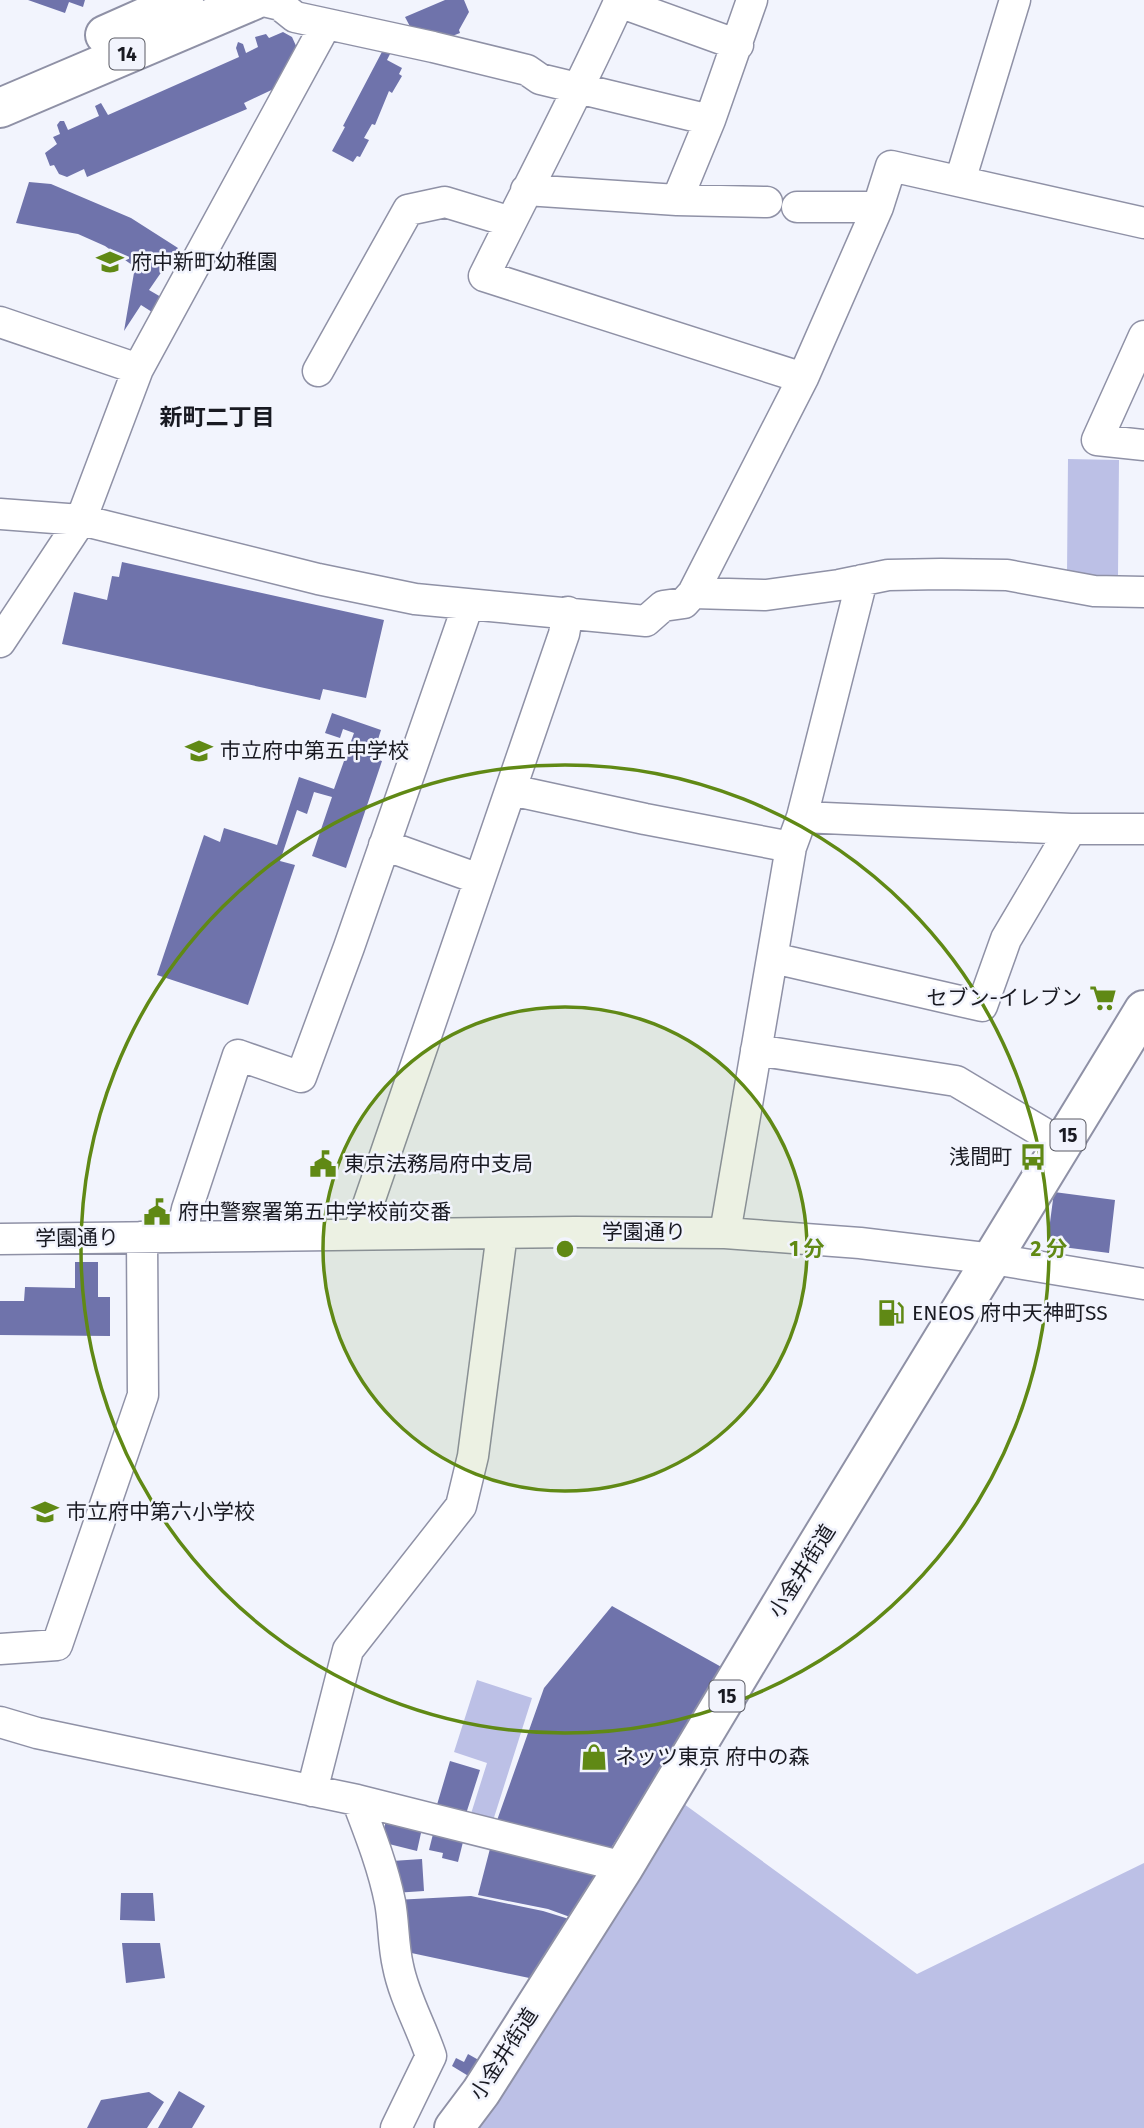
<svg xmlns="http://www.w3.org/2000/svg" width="1144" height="2128" font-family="'Fira Sans','Noto Sans JP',sans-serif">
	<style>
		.green { fill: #bcc0e6 }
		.building { fill: #6f73ab }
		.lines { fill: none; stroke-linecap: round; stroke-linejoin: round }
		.minor-casing { stroke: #8f91a6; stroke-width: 33 }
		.major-casing { stroke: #8f91a6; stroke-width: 42 }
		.minor { stroke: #fff; stroke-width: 30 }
		.major { stroke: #fff; stroke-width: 38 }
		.ring { fill: none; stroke: #608915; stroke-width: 3.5 }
		.labels { text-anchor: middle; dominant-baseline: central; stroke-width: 5; stroke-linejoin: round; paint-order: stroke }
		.shield { fill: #f2f4fd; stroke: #5a5b64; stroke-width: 2 }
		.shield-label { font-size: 19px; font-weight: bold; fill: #191a22 }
		.poi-label { font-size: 21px; fill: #191a22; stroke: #f2f4fd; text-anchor: start }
		.street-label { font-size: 21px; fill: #191a22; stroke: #f2f4fd }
		.neighbourhood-label { font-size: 23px; font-weight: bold; fill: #191a22; stroke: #f2f4fd }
		.centre { fill: #608915; stroke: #f2f4fd; stroke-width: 3.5 }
		.ring-label { font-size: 21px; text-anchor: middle; font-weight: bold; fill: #608915; stroke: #f2f4fd; stroke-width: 5; stroke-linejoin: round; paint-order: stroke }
	</style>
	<rect width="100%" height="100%" fill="#f2f4fd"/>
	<path class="green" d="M1068,459l51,1 -1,116 -51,-1z
		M477,1680l55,18 -41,129 -22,-7 18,-57 -33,-11z
		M684,1804l233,170 227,-111v265h-687z"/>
	<path class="building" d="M28,0h57l-2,7 -14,-5 -4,11z
		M445,0h19l5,12 -10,18 1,3 -18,7 -28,-6 -9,-17z
		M283,32l9,5 5,11 -17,38 -36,17 3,6 -160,68 -3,-8 -17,8 -8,-3 -5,-9 -4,1 -5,-13 12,-9 -4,-7 7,-3 -3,-9 3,-4h4l4,9 31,-14 -4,-10 6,-3 7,12 131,-58 -3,-9 2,-6 5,2 3,9 12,-6 -3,-10 11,-3 3,4z
		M384,48l7,4 -4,8 15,8 -3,6 3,2 -10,17 -3,-2 -14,34 -3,-1 -8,14 5,2 -9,17 -3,-1 -4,6 -21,-11 13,-24 -2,-1z
		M29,182l22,2 80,34 47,30 -29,42 12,7 -9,15 -11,-7 -17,26 11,-64 -30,-21 -27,-12 -62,-11z
		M122,562l262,58 -18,78 -43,-9 -3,11 -258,-56 12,-52 33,8 5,-24 7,1z
		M332,713l49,17 -9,28 10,3 -36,107 -34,-12 20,-59 -18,-5 -7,22 -10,-4 -17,51 15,4 -47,140 -91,-30 47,-140 16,7 4,-14 53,17 22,-68 35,12 20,-56 -11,-4 -3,9 -15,-5z
		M1054,1192l61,8 -6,53 -62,-8z
		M75,1262h23v35h12v39l-110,-1v-34h24l1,-14 50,1z
		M612,1606l113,63 -119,187 -111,-30 49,-138z
		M450,1761l30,9 -15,47 -29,-9z
		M387,1816l36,8 -6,27 -36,-9z
		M435,1826l30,8 -7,28 -16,-4 1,-5 -14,-3z
		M492,1841l111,27 -33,49 -22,-8 -70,-14z
		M422,1859l2,32 -30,2 -2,-32z
		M121,1893h32l2,28 -35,-1z
		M471,1896l72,15 26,8 -35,60 -132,-28 -7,-51z
		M122,1943h38l5,35 -39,5z
		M468,2054l16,9 -9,17 -23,-14 4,-8 8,4z
		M179,2091l26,15 -13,22h-34z
		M149,2092l15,10 -17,26h-60l14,-28z"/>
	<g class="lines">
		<defs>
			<path id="minor" d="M259,0l21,5 15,12 138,30 94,23 13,9 170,41 42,-120
				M738,45l-119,-43c-42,93 -90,183 -135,274l319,102
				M960,181l55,-181
				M526,190l151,10 90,2
				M677,200l33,-80
				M797,207h81
				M0,322l138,47
				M1144,336l-47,104 47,5
				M318,371l90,-161 37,-8 66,20
				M0,514l81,6 237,59 97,20 231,22 17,-15 21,-3 9,-10 110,-215 75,-171 13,-41 253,57
				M693,593l73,2 73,-10 49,-10 53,-1 66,1 87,16 50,1
				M0,642l81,-122 57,-151 188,-345
				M511,790l134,29 146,28
				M802,817l269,12h73
				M384,845l95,34
				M773,958l209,48 24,-67 65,-110
				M756,1050l200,31 106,63
				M725,1233l66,-386 11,-30 60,-237
				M358,1234l206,-600 4,-22
				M181,1237l6,-28 51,-154 63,22 48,-130 119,-342
				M0,1239l575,-7 150,1 135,10 133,16 151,25
				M0,1649l57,-4 86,-250 -1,-158
				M0,1722l37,11 320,67 267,67
				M312,1791l36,-141 113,-144 12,-50 29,-223
				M357,1800c13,34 26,67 33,102 4,21 3,43 8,64 6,31 23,60 33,90l-35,72"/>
			<path id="major" d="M105,35l79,-35
				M0,108l254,-108
				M454,2128l27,-36 143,-225 175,-292 345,-565"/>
		</defs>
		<use href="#minor" class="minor-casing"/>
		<use href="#major" class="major-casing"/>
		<use href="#minor" class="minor"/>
		<use href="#major" class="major"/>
	</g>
	<circle cx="565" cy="1249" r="242" fill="#608915" fill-opacity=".12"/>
	<g class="ring">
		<circle cx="565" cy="1249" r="242"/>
		<circle cx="565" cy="1249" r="484"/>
	</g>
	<defs>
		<symbol id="school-bare" viewBox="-9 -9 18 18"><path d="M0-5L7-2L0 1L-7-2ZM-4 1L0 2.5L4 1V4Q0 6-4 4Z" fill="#608915" stroke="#f2f4fd" stroke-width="2.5" paint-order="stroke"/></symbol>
		<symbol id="supermarket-bare" viewBox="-9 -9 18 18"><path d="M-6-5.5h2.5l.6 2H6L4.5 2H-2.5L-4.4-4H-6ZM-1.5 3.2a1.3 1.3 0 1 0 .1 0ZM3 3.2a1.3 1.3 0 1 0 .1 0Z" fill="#608915" stroke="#f2f4fd" stroke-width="2.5" paint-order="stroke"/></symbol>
		<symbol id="bus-bare" viewBox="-9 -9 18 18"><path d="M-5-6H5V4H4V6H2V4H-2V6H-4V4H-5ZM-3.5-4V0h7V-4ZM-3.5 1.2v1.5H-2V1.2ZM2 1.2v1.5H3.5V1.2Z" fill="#608915" stroke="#f2f4fd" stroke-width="2.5" paint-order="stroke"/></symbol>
		<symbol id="civic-bare" viewBox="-9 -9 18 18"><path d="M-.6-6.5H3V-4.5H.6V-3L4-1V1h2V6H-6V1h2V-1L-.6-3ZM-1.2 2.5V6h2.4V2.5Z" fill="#608915" stroke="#f2f4fd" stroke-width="2.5" paint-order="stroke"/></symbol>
		<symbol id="fuel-bare" viewBox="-9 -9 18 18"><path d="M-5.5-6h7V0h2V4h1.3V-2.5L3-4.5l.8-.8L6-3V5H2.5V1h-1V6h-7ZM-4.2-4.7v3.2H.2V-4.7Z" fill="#608915" stroke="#f2f4fd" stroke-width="2.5" paint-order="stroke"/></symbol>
		<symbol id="shop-bare" viewBox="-9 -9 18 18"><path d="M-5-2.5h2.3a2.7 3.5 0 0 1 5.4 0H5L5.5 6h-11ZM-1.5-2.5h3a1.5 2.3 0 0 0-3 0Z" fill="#608915" stroke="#f2f4fd" stroke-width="2.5" paint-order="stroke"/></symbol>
	</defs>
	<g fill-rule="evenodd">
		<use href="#school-bare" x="91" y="243" width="38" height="38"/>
		<use href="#school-bare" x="180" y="732" width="38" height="38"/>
		<use href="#supermarket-bare" x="1084" y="979" width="38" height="38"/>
		<use href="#bus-bare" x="1014" y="1138" width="38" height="38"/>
		<use href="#civic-bare" x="304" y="1145" width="38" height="38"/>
		<use href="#civic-bare" x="138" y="1193" width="38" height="38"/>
		<use href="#fuel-bare" x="872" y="1294" width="38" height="38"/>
		<use href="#school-bare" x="26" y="1493" width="38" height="38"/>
		<use href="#shop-bare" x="575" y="1738" width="38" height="38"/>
	</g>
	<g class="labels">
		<g class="shield">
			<rect x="109.5" y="38.5" width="35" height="31" rx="5"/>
			<rect x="1050.5" y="1119.5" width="35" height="31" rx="5"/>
			<rect x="709.5" y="1680.5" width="35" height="31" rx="5"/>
		</g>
		<g class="shield-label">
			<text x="127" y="54">14</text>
			<text x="1068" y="1135">15</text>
			<text x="727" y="1696">15</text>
		</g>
		<g class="poi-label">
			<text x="131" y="262">府中新町幼稚園</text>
			<text x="220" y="751">市立府中第五中学校</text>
			<text x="1082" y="998" text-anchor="end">セブン-イレブン</text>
			<text x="1012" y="1157" text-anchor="end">浅間町</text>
			<text x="344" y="1164">東京法務局府中支局</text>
			<text x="178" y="1212">府中警察署第五中学校前交番</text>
			<text x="912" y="1313">ENEOS 府中天神町SS</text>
			<text x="66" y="1512">市立府中第六小学校</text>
			<text x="615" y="1757">ネッツ東京 府中の森</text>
		</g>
		<g class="street-label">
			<text x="644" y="1232">学園通り</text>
			<text transform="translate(77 1238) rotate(-1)">学園通り</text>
			<text transform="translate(802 1571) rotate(-58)">小金井街道</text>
			<text transform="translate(504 2054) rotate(-57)">小金井街道</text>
		</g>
		<g class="neighbourhood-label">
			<text x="217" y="417">新町二丁目</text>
		</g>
	</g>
	<circle cx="565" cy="1249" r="10" class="centre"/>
	<g class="ring-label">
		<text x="807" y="1256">1 分</text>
		<text x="1049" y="1256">2 分</text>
	</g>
</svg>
